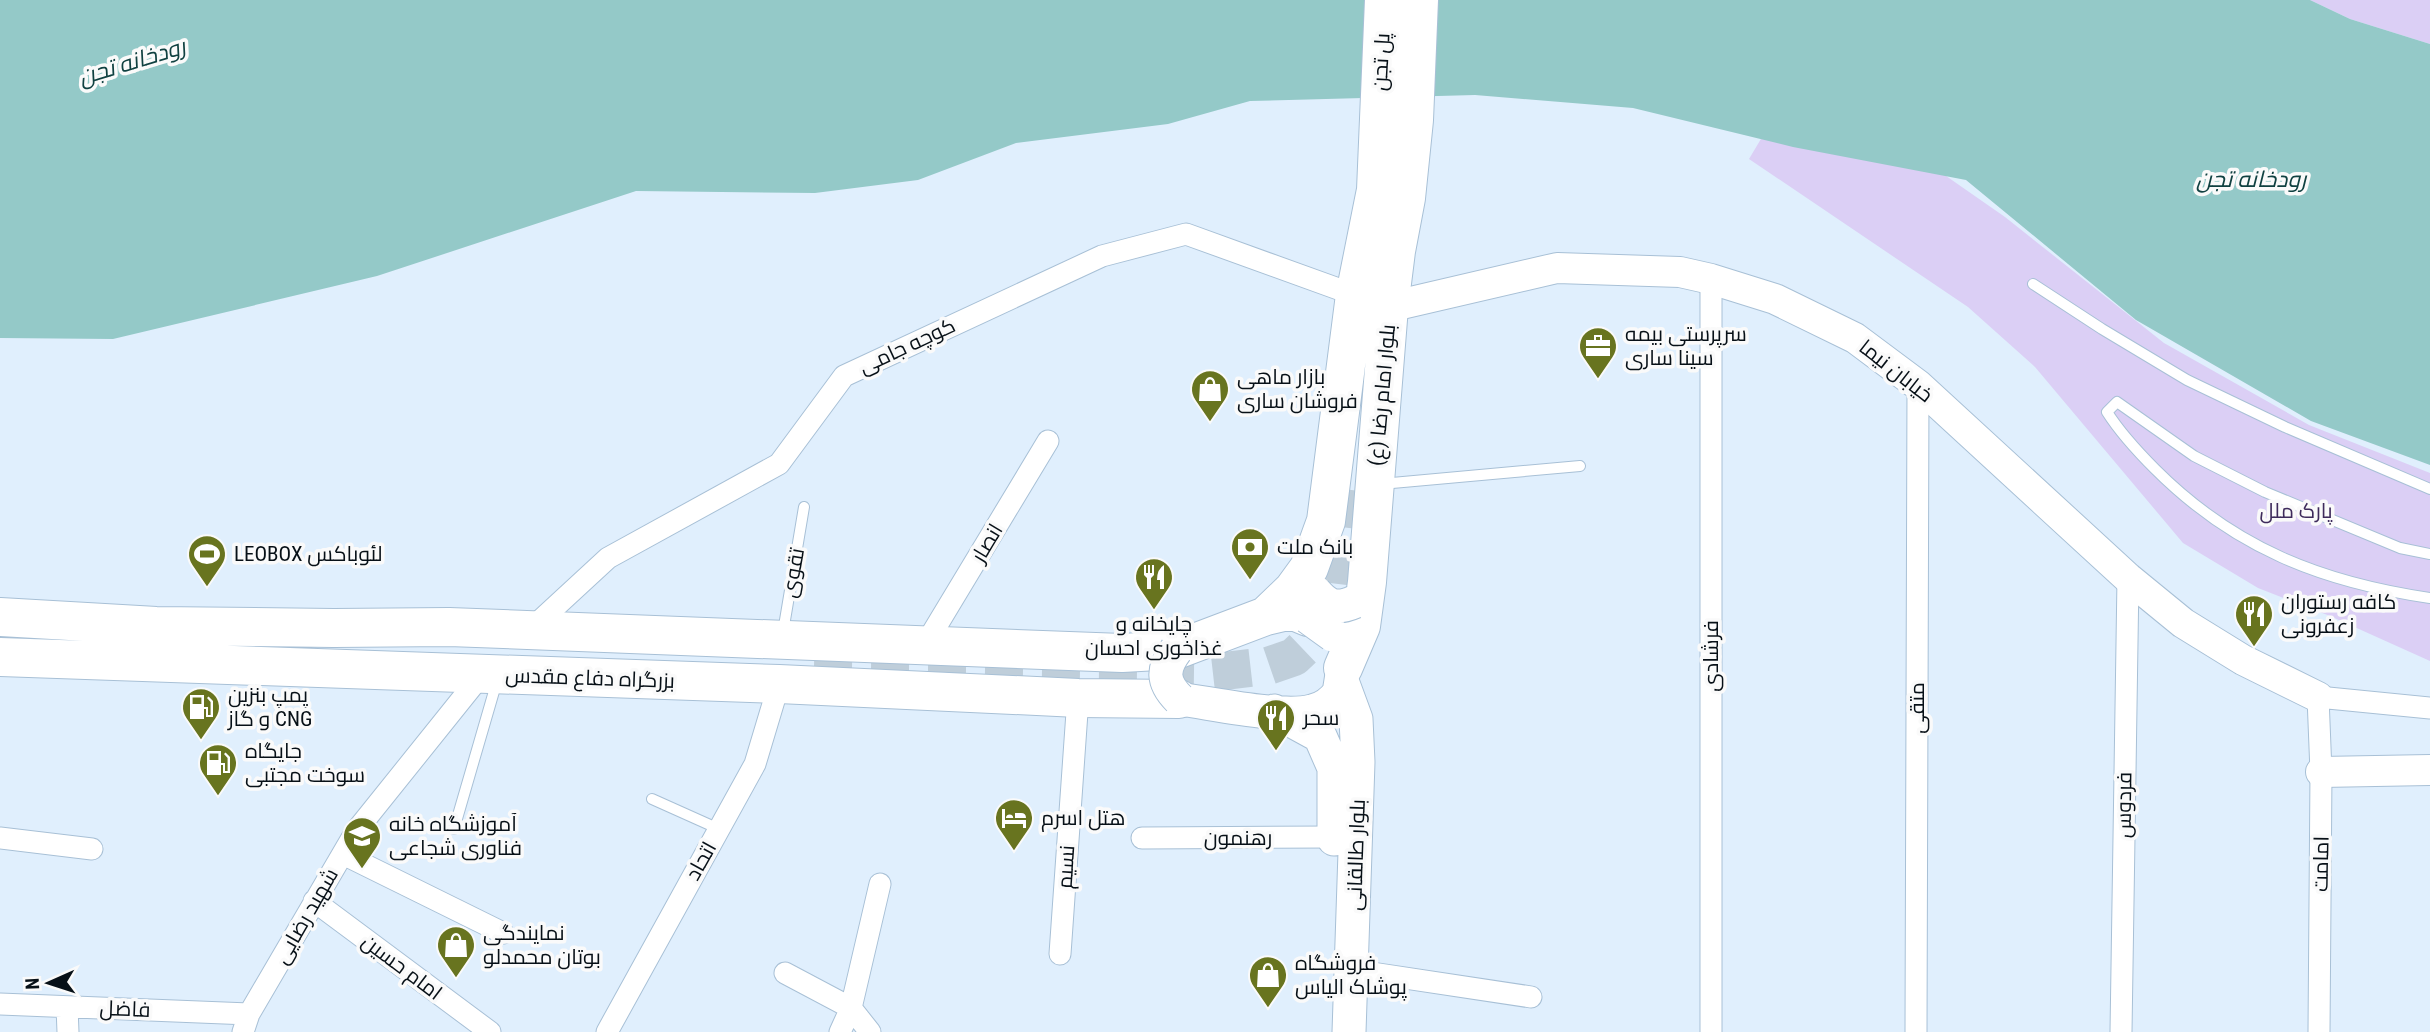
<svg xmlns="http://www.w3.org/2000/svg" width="2430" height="1032" font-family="'Roboto Condensed',Cairo,sans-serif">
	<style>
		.green { fill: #dbcff5 }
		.water { fill: #94c9c8 }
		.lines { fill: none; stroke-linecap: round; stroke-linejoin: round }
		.highway-tunnel { stroke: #bfceda; stroke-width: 38; stroke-dasharray: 38 19; stroke-linecap: butt }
		.lane-casing { stroke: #a8c0d6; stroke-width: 12 }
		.street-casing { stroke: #a8c0d6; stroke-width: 23 }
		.secondary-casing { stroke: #a8c0d6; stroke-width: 32 }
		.primary-casing { stroke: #a8c0d6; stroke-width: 35 }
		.highway-casing { stroke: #a8c0d6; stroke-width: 40 }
		.lane { stroke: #fff; stroke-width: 10 }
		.street { stroke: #fff; stroke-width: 21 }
		.secondary { stroke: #fff; stroke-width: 30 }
		.primary { stroke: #fff; stroke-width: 33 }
		.highway { stroke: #fff; stroke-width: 38 }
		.primary-bridge-casing { stroke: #a8c0d6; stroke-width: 35; stroke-linecap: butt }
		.primary-bridge { stroke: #fff; stroke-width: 33 }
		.labels { text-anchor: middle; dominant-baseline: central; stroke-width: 7; stroke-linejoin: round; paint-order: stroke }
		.street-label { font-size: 21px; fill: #071017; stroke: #fafafa }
		.poi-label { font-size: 21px; fill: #071017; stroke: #fafafa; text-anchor: start }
		.park-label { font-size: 21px; fill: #3e2b5c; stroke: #fafafa }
		.water-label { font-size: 23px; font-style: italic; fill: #104141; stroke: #fafafa }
	</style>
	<rect width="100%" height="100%" fill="#e0effd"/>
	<path class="green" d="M2310,0h120v44l-80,-25z
		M1786,97l84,26 135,94 159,126 145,82 121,48v188l-100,-45 -72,-28 -75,-45 -148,-176 -67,-60 -219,-148z"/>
	<path class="water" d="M0,0h2310l40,19 80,25v421l-119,-44 -175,-101 -170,-140 -173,-33 -160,-39 -158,-13 -225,6 -82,23 -152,19 -98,37 -103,13 -179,-2 -259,85 -264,63 -113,-1z"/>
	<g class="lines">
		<path class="highway-tunnel" d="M814,668l384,6 70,-8 26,-9 21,-20 18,-26 15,-128"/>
		<defs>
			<path id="lane" d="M2033,284l69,45 85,51 98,47 145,62
				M1381,484l199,-18
				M2430,554l-30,-6 -135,-56 -71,-36 -77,-54 -10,10c14,22 30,39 48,57 79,79 166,113 275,129
				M783,632l21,-125
				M652,799l67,30
				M454,829l43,-148"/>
			<path id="street" d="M530,630l78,-72 171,-94 65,-88 258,-120 84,-22 169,61
				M925,645l123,-204
				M0,838l92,11
				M1142,838l192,-1
				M343,854l160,79
				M314,901l176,131
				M1060,954l18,-256
				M1352,970l179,27
				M785,973l66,35 19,24
				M0,1004l249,10
				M67,1007l1,25
				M243,1032l6,-18 107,-183 126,-157
				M607,1032l148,-268 24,-80
				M840,1032l11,-24 29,-124
				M1711,1032v-753
				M1916,1032l2,-647
				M2121,1032l7,-454
				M2319,1032l2,-260 -3,-75 112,11"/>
			<path id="secondary" d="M1389,307l168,-39 123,4 31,7 64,20 80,39 63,47 210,193 55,45 60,37 75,37
				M2321,772l109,-2"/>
			<path id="primary" d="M1342,681l14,38 2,43 -9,270
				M1179,699c32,4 104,20 133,12 11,-2 21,-10 27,-18l4,-25
				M1274,711l46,25 14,32v71"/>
			<path id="highway" d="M1266,616l27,-26 16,-22 17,-47 29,-226 21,-105 8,-190
				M0,617l156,9 178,2 115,-1 673,26 54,-3 90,-34 17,-4h13l12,5
				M0,657l779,27 299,14 101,1
				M1343,668l18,-42 6,-44 22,-275 7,-56 10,-53 8,-78 5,-120"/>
		</defs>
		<use href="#lane" class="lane-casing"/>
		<use href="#street" class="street-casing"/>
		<use href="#secondary" class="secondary-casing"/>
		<use href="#primary" class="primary-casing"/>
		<use href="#highway" class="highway-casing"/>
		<use href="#lane" class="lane"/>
		<use href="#street" class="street"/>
		<use href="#secondary" class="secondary"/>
		<use href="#primary" class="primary"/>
		<use href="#highway" class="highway"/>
		<defs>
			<path id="primary-bridge" d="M1315,592c12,14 21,18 39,10
				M1308,617l25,18
				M1176,650c-14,19 -14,32 3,49"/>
		</defs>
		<use href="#primary-bridge" class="primary-bridge-casing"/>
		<use href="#primary-bridge" class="primary-bridge"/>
	</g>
	<defs>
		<symbol id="office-pin" viewBox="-11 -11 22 30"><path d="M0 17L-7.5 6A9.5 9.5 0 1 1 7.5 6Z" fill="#68741f" stroke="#fafafa"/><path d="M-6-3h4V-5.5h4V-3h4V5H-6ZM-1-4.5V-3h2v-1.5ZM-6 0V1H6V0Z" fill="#fff"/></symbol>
		<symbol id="shop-pin" viewBox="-11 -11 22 30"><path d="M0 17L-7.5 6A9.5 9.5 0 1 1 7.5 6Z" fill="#68741f" stroke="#fafafa"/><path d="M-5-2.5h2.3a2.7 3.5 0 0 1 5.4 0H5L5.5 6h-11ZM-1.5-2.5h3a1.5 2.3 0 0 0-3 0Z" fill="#fff"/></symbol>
		<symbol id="bank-pin" viewBox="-11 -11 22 30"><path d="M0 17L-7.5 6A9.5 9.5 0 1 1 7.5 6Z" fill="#68741f" stroke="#fafafa"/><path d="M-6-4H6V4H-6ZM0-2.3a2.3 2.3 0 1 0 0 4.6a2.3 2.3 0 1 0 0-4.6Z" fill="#fff"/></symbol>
		<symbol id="stadium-pin" viewBox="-11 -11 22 30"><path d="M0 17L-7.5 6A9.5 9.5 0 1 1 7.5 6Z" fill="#68741f" stroke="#fafafa"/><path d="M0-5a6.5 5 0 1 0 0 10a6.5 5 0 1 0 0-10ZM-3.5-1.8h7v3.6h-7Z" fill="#fff"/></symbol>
		<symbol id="restaurant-pin" viewBox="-11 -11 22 30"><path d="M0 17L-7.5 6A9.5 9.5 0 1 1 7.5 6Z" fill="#68741f" stroke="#fafafa"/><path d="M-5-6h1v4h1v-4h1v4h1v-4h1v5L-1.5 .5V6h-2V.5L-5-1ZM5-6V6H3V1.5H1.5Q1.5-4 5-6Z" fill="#fff"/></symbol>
		<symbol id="fuel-pin" viewBox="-11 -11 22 30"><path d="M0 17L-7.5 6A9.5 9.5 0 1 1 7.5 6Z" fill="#68741f" stroke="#fafafa"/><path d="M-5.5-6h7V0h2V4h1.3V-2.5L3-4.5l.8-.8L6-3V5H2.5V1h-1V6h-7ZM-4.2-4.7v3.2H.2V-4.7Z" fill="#fff"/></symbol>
		<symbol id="hotel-pin" viewBox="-11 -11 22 30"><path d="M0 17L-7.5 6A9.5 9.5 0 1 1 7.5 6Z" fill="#68741f" stroke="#fafafa"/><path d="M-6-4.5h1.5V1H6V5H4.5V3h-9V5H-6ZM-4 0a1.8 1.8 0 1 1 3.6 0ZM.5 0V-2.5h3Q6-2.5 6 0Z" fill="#fff"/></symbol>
		<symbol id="school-pin" viewBox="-11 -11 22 30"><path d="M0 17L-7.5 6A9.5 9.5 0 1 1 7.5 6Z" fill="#68741f" stroke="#fafafa"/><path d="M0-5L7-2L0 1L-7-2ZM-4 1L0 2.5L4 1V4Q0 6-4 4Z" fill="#fff"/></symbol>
	</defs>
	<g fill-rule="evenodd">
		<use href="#office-pin" x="1576" y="324" width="44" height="60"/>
		<use href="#shop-pin" x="1188" y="367" width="44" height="60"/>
		<use href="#bank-pin" x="1228" y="525" width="44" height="60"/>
		<use href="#stadium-pin" x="185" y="532" width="44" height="60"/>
		<use href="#restaurant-pin" x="1132" y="555" width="44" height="60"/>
		<use href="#restaurant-pin" x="2232" y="592" width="44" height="60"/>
		<use href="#fuel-pin" x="179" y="685" width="44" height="60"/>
		<use href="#restaurant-pin" x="1254" y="696" width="44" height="60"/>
		<use href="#fuel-pin" x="196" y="741" width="44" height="60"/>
		<use href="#hotel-pin" x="992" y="796" width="44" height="60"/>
		<use href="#school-pin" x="340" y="814" width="44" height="60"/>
		<use href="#shop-pin" x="434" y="923" width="44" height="60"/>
		<use href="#shop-pin" x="1246" y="953" width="44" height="60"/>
	</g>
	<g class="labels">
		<g class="street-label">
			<text transform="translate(1381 62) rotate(-87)">پل تجن</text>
			<text transform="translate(907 346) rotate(-25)">کوچه جامی</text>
			<text transform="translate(1896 371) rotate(38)">خیابان نیما</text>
			<text transform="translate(1382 395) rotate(-85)">بلوار امام رضا (ع)</text>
			<text transform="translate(987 543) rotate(-59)">انصار</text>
			<text transform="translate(793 573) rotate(-80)">تقوی</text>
			<text transform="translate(1711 656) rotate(-90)">فرشادی</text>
			<text transform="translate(590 678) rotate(2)">بزرگراه دفاع مقدس</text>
			<text transform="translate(1917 708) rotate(-90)">متقی</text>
			<text transform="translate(2124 805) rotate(-89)">فردوس</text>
			<text x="1238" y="838">رهنمون</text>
			<text transform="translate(1356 855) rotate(-88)">بلوار طالقانی</text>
			<text transform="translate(701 861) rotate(-61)">اتحاد</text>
			<text transform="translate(2321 864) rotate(-89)">امامت</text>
			<text transform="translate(1066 867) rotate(-86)">نسیم</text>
			<text transform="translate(306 916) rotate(-60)">شهید رضایی</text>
			<text transform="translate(402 967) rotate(37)">امام حسین</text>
			<text transform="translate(125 1009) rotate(2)">فاضل</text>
		</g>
		<g class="poi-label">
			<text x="1625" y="334">سرپرستی بیمه<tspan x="1625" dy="24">سینا ساری</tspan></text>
			<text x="1237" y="377">بازار ماهی<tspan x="1237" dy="24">فروشان ساری</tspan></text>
			<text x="1277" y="547">بانک ملت</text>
			<text x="234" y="554">LEOBOX لئوباکس</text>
			<text x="2281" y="602">کافه رستوران<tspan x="2281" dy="24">زعفرونی</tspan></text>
			<text x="1154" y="624" text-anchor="middle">چایخانه و<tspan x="1154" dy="24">غذاخوری احسان</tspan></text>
			<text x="228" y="695">پمپ بنزین<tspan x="228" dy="24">و گاز CNG</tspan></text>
			<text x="1303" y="718">سحر</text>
			<text x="245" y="751">جایگاه<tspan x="245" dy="24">سوخت مجتبی</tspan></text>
			<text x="1041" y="818">هتل اسرم</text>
			<text x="389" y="824">آموزشگاه خانه<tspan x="389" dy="24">فناوری شجاعی</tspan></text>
			<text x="483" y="933">نمایندگی<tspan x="483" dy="24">بوتان محمدلو</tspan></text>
			<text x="1295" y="963">فروشگاه<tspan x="1295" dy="24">پوشاک الیاس</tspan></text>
		</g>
		<g class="park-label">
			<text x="2296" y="511">پارک ملل</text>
		</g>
		<g class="water-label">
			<text transform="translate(132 62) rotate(-17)">رودخانه تجن</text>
			<text x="2251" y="179">رودخانه تجن</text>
		</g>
	</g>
	<g transform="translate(49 983) rotate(267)" stroke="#fafafa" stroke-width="5" paint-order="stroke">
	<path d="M0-5L12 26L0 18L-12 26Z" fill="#071017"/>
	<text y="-10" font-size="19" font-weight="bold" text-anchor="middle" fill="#071017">N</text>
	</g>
</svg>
